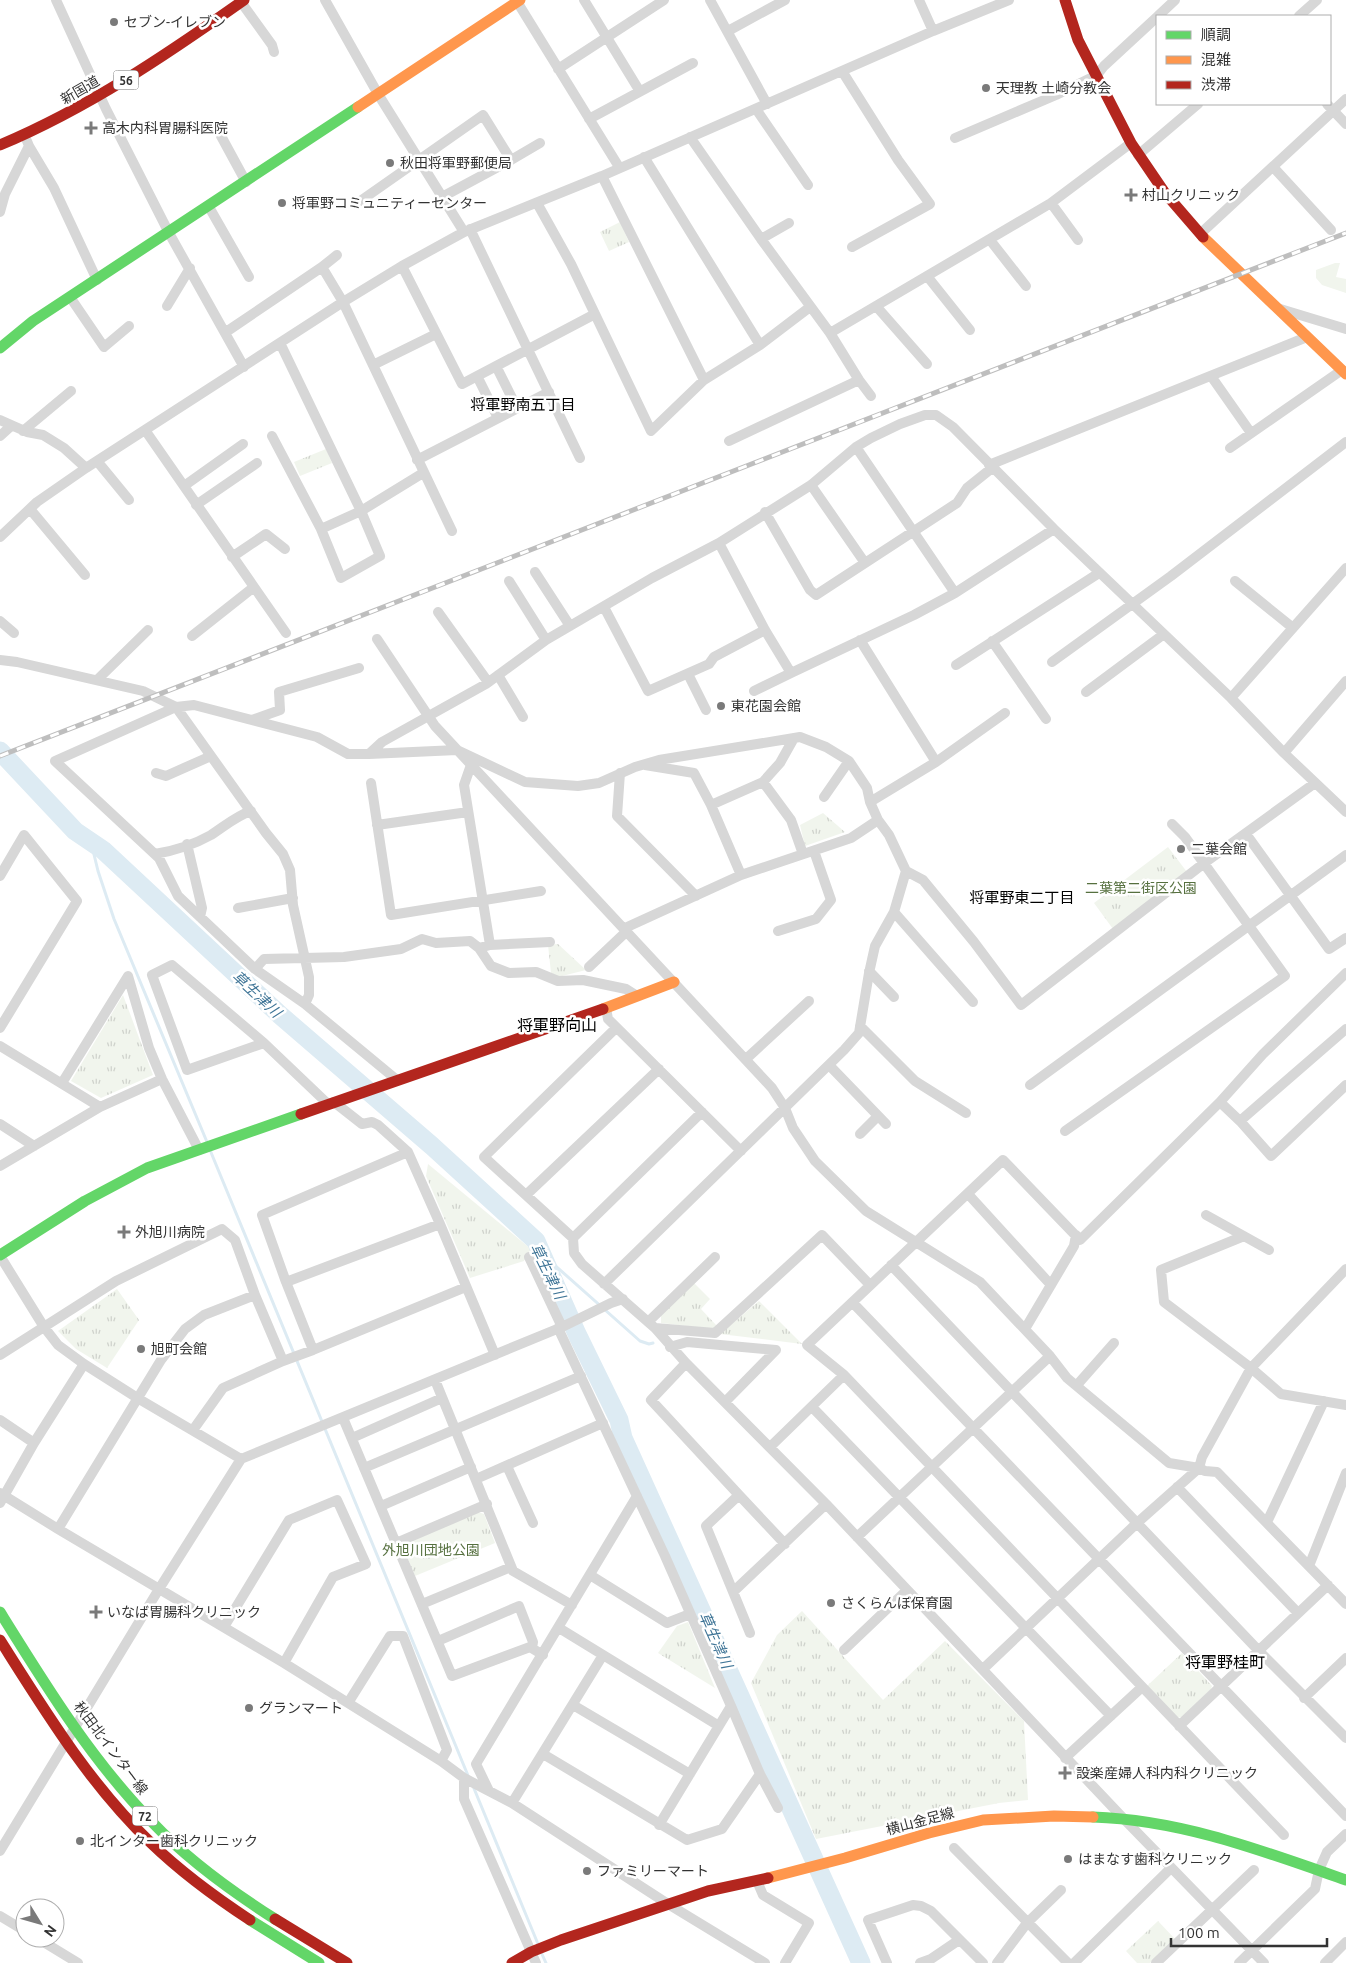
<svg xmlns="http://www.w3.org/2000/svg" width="1346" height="1963" font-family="Ubuntu,'Noto Sans JP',sans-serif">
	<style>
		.green { fill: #f1f5ed }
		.park { fill: url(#park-tufts) }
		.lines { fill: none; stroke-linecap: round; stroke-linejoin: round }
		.stream { stroke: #ddebf3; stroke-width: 3 }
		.river { stroke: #ddebf3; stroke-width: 19 }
		.street { stroke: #d7d7d7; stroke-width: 10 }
		.fast { stroke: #63d668; stroke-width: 11 }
		.slow { stroke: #ff974d; stroke-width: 11 }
		.jam { stroke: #b3261e; stroke-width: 11 }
		.rail-casing { stroke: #bebebe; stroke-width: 5 }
		.rail { stroke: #fff; stroke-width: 3; stroke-dasharray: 9; stroke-linecap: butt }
		.poi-dot { fill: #7a7a7a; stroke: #fff; stroke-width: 2 }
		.labels { text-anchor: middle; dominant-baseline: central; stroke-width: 5; stroke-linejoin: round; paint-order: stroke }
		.shield { fill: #fff; stroke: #707070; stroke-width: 1 }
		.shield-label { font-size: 12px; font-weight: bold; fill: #333 }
		.poi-label { font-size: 14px; fill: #333; stroke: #fff; text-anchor: start }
		.street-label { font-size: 14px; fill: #333; stroke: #fff }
		.park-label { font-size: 14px; fill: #56703f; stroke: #fff }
		.neighbourhood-label { font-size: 15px; fill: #000; stroke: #fff }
		.water-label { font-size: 15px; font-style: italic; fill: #3f7597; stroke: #fff }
		.quarter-label { font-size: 16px; fill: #000; stroke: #fff }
	</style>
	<defs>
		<pattern id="park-tufts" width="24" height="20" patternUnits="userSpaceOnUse" patternTransform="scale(1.25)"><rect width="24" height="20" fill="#f1f5ed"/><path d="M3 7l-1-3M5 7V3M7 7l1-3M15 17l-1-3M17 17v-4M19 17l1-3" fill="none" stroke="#cfd2cc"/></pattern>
	</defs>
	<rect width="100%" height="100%" fill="#fff"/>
	<path class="green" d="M1335,263h5l-4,14 10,2v14l-24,-8 -6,-7v-8z"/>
	<path class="park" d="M620,222l9,20 -20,9 -9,-19z
		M326,449l6,14 -32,13 -6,-14z
		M823,813l22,19 -40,14 -5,-21z
		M1168,847l19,25 -74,57 -19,-26z
		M558,944l28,26 -28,7 -7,-4 -3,-28z
		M123,995l30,80 -52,23 -30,-17z
		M428,1164l103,85 -7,12 -54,17 -44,-102z
		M694,1283l16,16 -9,10 16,17 -5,3 -51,-6v-8z
		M117,1289l22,31 -32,48 -31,-19 -18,-18z
		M759,1301l43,43 -82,-10z
		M478,1512l6,2 11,29 -80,33 -12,-29 2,-5z
		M802,1611l81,89 62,-59 79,80 4,79 -29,3 -183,36 -65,-156 26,-48z
		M688,1622l27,66 -57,-35 19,-27z
		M1182,1653l30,33 -1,3 -29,28 -6,1 -29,-32z
		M1158,1921l17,18 -25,24h-13l-11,-12z"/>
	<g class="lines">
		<path class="stream" d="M91,842l7,29 16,48 93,223
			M210,1150l259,628
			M541,1253l99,88 9,3 4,-1
			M473,1786l65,158
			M541,1952l5,11"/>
		<path class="river" d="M0,751l75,80 28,19 177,165 152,131 104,95 41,93 42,86 4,18 238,525"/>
		<path class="street" d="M56,0l50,109 63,124 75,134
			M325,0l53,94 86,138
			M516,0l103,167
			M584,0l55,90
			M710,0l57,104
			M919,0l14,31
			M241,2l31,43 2,7
			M1158,16l17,-16
			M1299,16l18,-16
			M728,31l57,-31
			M558,69l106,-69
			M842,71l56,89 32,44 -78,43
			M1327,104l19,20
			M756,109l52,76
			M589,119l104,-56
			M221,136l25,46
			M690,137l71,102 69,94 29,47 12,16
			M955,138l101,-43 41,-20 7,-9 53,-49
			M29,146l25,42 43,92
			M1138,155l60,-51
			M644,157l116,188
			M511,160l29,-17
			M1273,167l58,63
			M602,176l102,204
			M537,203l34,61 80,167 53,-51 56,-35 50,-38
			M1051,203l27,37
			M356,204l127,-89 28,45 -69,37
			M209,207l40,70
			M0,212l5,-18 24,-48 -2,-5
			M470,229l110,229
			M1200,234l146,-135
			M761,239l28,-16
			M990,240l36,46
			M402,266l60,118 133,-70
			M322,267l15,-12
			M927,276l43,54
			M70,297l34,50 25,-21
			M167,306l23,-38
			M876,306l51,58
			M1277,308l69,21
			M226,332l96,-65 21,35 109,229
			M830,333l221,-130 80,-60
			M280,343l81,168 19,45 -39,22 -20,-49
			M373,365l63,-31
			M496,366l21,42
			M477,376l21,42
			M1211,376l40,57
			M0,420l27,12 16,3 21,13 22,20
			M145,430l141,203
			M23,431l48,-40
			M0,436l11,-10
			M272,436l49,93 40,-18 62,-38
			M729,441l130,-61
			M856,447l99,146
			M1230,448l112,-78
			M417,460l132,-68
			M97,461l32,39
			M989,465l318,-128
			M811,485l54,78
			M184,486l59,-42
			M196,505l61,-42
			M30,509l55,66
			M765,512l45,78 6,5 141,-92 10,-15 25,-20
			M0,537l37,-35 49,-34 257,-166 59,-36 62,-34 138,-56 331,-145 76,-31
			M719,543l46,87 26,43 123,-58 41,-22 99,-64
			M232,557l34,-23 19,15
			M535,572l35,54
			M509,581l37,59
			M1235,581l58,47
			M604,607l44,84 61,-27 5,-7 51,-27
			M438,612l50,70
			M0,621l14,12
			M192,636l62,-49
			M377,639l58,87 337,362 13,20 8,20 22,33 51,50 114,71 70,74 17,22 102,85 30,5 6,3 12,1 129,132
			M860,640l76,122 -66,40
			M992,641l54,78
			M0,660l17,2 126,29 33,16 90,126 17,21 7,16 3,35 16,72v18l-4,9 92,76
			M1052,662l119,-86 175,-134
			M956,665l143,-92
			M688,674l18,36
			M498,675l25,42
			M97,680l51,-50
			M754,691l37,-18
			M1086,692l78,-58
			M1231,698l115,-130
			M252,720l28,-10 -1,-18 80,-24
			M1284,753l62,-72
			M369,754l88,-4 68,32 53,4 21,-3 36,-16 24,-7 141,-23 26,10 23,14 18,27 3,14 8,18 11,15 17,36 -12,41 -19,34 -6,27 -10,60 -15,17 -240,234
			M936,762l69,-49
			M471,765l-7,20 26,160 60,-3
			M645,765l49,8 17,32 30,70
			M156,773l10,3 45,-20
			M620,773l-3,43 79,80
			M763,782l28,38 12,34
			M371,783l20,132 150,-24
			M824,797l25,-36
			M711,805l52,-23 17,-19 14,-25
			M377,825l91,-13
			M1246,834l83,115 17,-11
			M187,844l15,64 -2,9
			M155,854c18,-3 40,-10 56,-19 14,-9 25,-19 40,-24
			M906,871l17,9 51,62 47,63 182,-141 112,-81
			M0,876l24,-41 53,66 -77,127
			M238,908l55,-10
			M894,912l79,90
			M625,928l116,-53 110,-37 27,-18
			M778,931l38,-12 15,-19 -17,-49
			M479,948l12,18 18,7 27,-1 22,9 25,-1 43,9 11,7
			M589,967l38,-36
			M255,969l9,-10 80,-2 57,-8 21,-10 14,4 34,-2 9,7 11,-3
			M869,971l25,26
			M305,1004l-50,-35 -77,-73 -19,-38 -104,-97 121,-54 18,-2 123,32 31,17h21l13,-12 104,-58 60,-44 106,-62 67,-35 92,-58 45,-38 15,-9 29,-14 25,-9h11l17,12 101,102 177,169 53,55 62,59
			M606,1008l2,11 133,132
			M860,1026l55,55 51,32
			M616,1028l-132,129 89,81 1,15 8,11 73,64 31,35 140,141 297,314 141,145
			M264,1043l-77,27 -35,-95 20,-10 92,78 64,61
			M0,1046l100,61
			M746,1059l63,-58
			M829,1065l57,59
			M62,1083l66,-107 21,72 13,31 37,71
			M1030,1085l316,-230
			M334,1102l28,22 10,-2 6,3 30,27 32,72 55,131
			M1220,1102l43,-48 83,-81
			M1240,1121l31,35 75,-71
			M0,1124l34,22
			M1065,1131l220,-155 -100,-139 -13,-13
			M860,1134l18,-18
			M408,1152l-146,63 24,67 154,-58
			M0,1166l100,-59 62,-28
			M968,1194l83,91
			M526,1195l133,-126
			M1206,1215l63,35
			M1244,1236l-83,34 3,32 87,66 30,26 65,11
			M573,1238l129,-126
			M0,1256l44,71 14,18 26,19 55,35 102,60
			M529,1257l33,70
			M891,1265l368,386 87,87
			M286,1282l27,68 153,-63
			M853,1303l493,513
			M648,1322l67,-65
			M558,1328l107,228 66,150 -72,119
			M655,1328l60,5 107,-98 48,50
			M1025,1329l49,-83 2,-11
			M670,1347l17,-5 89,8
			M0,1355l116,-74 106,-52 13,11 20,55 -51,20 -19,14 -24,31 -103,169
			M283,1361l30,-11
			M686,1363l-35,37 88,95 -33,31 44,107
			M435,1380l78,191 59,34
			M1077,1385l37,-42
			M725,1402l51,-52
			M812,1407l299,309
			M343,1418l109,258 78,-29 13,8
			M0,1420l34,23
			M193,1430l30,-42 60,-27 -28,-66
			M352,1438l90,-40
			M770,1447l74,-72
			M507,1466l26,57
			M364,1468l217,-92
			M476,1479l127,-56
			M1177,1487l121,126
			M0,1493l58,36 226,134 157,98 23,17 48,25 156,101 97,59
			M739,1495l46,49
			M0,1503l34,-60 50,-79
			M381,1506l90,-39
			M1267,1522l57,-121
			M857,1537l193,-181
			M396,1543l91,-39
			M1309,1566l37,-93
			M590,1575l77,48 23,-9
			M734,1591l92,-87
			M422,1604l89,-37
			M224,1627l65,-107 48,-20 29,64 -33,13 -49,86
			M559,1628l160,98
			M438,1641l81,-35 14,36 -1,6
			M844,1650l63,-60
			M983,1669l154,-146 62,-55 3,-11 49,-89 95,-99
			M1304,1698l42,-40
			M348,1703l42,-67h13l44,114 -6,11
			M573,1705l117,69
			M731,1706l29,68
			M1179,1726l149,-141
			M543,1754l144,86 35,-11 38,-55 18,34
			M1065,1758l76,-70
			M464,1778v21l72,164
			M489,1791l-13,-27 161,-268
			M512,1803l91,-148
			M1284,1835c-147,-152 -293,-307 -440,-460l-37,-30 196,-185 77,80 140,-138 20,19 106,-92
			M954,1848l114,115
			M0,1851l159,-262 82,-130 321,-132 49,-24 12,-4
			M757,1881l6,14 46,28 -24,40
			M0,1916l25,15
			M37,1938l41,25
			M887,1963l-19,-43 45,-15 8,1 10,5 52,52
			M920,1963l11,-4 28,-19
			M997,1963l30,-40 34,-33
			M1074,1963l97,-95
			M1156,1963l98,-93
			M1239,1963l76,-74 4,-19 8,-18 19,-18
			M1325,1963l21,-21"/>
		<path class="fast" d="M0,348l33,-27 325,-214
			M0,1255l85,-54 62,-33 154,-54
			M0,1612c46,74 92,149 153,211 36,38 78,68 122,96
			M1093,1817c89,3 170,34 253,63
			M250,1920l69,43"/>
		<path class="slow" d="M358,107l162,-107
			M1203,237l143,137
			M603,1009l71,-27
			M768,1878l77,-20 84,-25 54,-13 71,-4 39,1"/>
		<path class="jam" d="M1065,0l13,40 53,103 34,50 38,44
			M0,145c88,-37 166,-90 244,-145
			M301,1114l302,-105
			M0,1640c45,71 90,145 151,203 30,29 64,54 99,77
			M275,1919l72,44
			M512,1963l19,-11 30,-12 147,-49 60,-13"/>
		<defs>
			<path id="rail" d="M0,756l1346,-523"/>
		</defs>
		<use href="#rail" class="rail-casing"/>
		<use href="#rail" class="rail"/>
	</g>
	<g class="poi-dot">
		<circle cx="114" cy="22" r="5"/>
		<circle cx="986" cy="88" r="5"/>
		<path d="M88.5 120.5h5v5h5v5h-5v5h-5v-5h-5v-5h5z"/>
		<circle cx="390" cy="163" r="5"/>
		<path d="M1128.5 187.5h5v5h5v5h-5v5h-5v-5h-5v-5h5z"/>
		<circle cx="282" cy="203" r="5"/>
		<circle cx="721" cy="706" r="5"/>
		<circle cx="1181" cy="849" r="5"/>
		<path d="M121.5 1224.5h5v5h5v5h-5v5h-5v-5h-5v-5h5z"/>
		<circle cx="141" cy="1349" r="5"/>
		<circle cx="831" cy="1603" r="5"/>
		<path d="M93.5 1604.5h5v5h5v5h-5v5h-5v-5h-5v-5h5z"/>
		<circle cx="249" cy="1708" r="5"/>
		<path d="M1062.5 1765.5h5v5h5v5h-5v5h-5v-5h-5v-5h5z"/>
		<circle cx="80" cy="1841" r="5"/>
		<circle cx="1068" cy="1859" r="5"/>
		<circle cx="587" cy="1871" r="5"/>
	</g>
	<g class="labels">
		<g class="shield">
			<rect x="113.5" y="70.5" width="25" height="19" rx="4"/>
			<rect x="132.5" y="1806.5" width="25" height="19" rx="4"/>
		</g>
		<g class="shield-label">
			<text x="126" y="80">56</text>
			<text x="145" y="1816">72</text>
		</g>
		<g class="poi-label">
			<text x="124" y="22">セブン-イレブン</text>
			<text x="996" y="88">天理教 土崎分教会</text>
			<text x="102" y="128">高木内科胃腸科医院</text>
			<text x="400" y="163">秋田将軍野郵便局</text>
			<text x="1142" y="195">村山クリニック</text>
			<text x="292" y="203">将軍野コミュニティーセンター</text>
			<text x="731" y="706">東花園会館</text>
			<text x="1191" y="849">二葉会館</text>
			<text x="135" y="1232">外旭川病院</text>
			<text x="151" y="1349">旭町会館</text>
			<text x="841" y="1603">さくらんぼ保育園</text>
			<text x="107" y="1612">いなば胃腸科クリニック</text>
			<text x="259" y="1708">グランマート</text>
			<text x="1076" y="1773">設楽産婦人科内科クリニック</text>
			<text x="90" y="1841">北インター歯科クリニック</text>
			<text x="1078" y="1859">はまなす歯科クリニック</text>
			<text x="597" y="1871">ファミリーマート</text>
		</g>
		<g class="street-label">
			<text transform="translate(80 90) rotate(-30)">新国道</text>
			<text transform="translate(111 1748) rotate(53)">秋田北インター線</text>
			<text transform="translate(920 1821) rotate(-15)">横山金足線</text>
		</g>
		<g class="park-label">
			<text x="1141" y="888">二葉第二街区公園</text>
			<text x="431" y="1550">外旭川団地公園</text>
		</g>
		<g class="neighbourhood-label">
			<text x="523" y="404">将軍野南五丁目</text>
			<text x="1022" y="897">将軍野東二丁目</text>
		</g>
		<g class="water-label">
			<text transform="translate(257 994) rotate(43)">草生津川</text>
			<text transform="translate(548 1271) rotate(64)">草生津川</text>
			<text transform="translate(716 1640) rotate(66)">草生津川</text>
		</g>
		<g class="quarter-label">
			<text x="557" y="1025">将軍野向山</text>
			<text x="1225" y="1662">将軍野桂町</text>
		</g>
	</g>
	<rect x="1156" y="15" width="175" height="90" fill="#ffffff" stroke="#adadad"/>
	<rect x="1166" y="31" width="25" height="8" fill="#63d668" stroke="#adadad"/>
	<text x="1201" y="40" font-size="15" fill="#333333">順調</text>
	<rect x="1166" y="56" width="25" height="8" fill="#ff974d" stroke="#adadad"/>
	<text x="1201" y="65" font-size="15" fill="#333333">混雑</text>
	<rect x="1166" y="81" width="25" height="8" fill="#b3261e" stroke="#adadad"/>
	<text x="1201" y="90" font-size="15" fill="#333333">渋滞</text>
	<g transform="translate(40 1923) rotate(127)"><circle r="24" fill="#ffffff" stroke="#adadad"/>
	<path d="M0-4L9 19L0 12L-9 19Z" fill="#7a7a7a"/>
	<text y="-8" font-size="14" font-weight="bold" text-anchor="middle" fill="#333333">N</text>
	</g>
	<path d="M1171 1938v8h156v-8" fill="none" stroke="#333333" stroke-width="2.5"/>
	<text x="1178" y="1938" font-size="15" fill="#333333" stroke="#ffffff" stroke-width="4" paint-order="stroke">100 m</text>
</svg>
